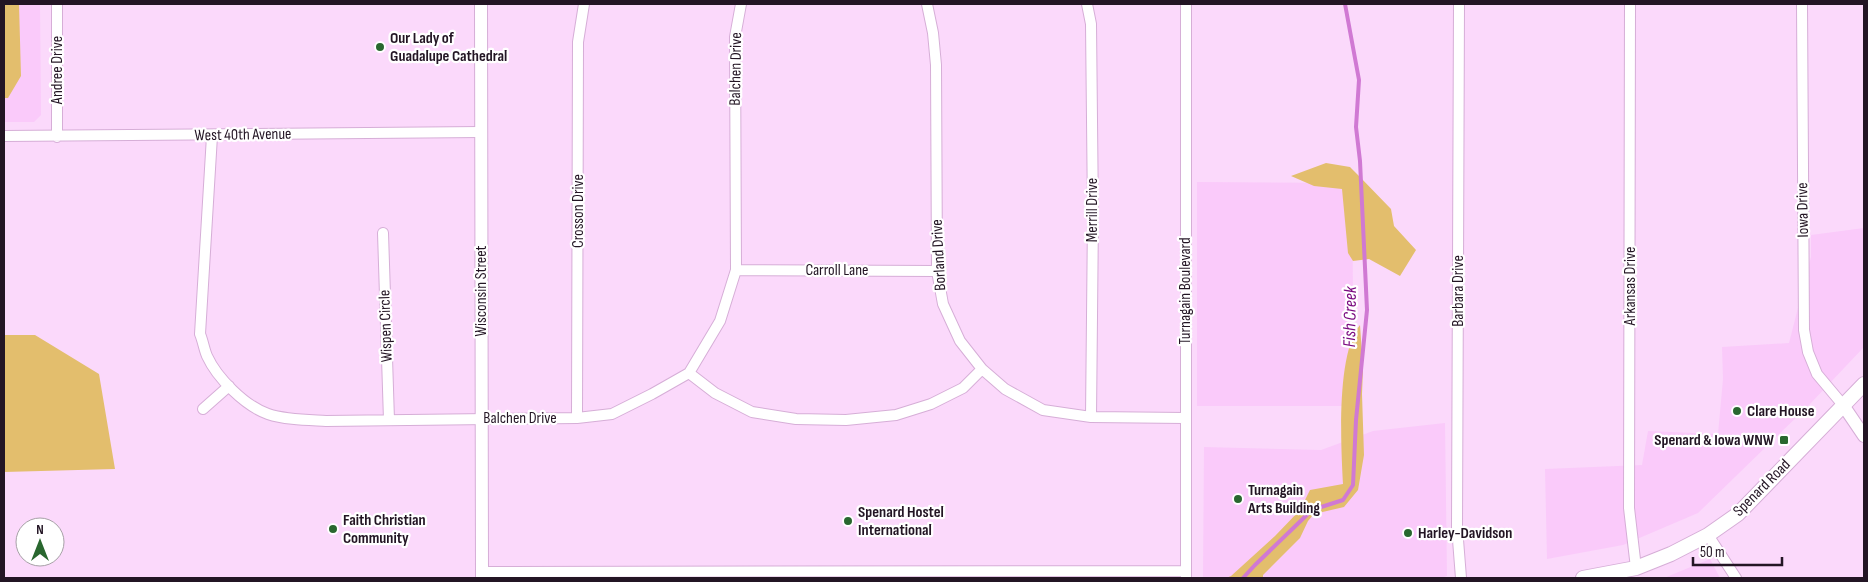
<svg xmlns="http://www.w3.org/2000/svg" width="1868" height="582" font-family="'Sofia Sans Condensed',sans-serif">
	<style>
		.built { fill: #facafa }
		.green { fill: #e3be6d }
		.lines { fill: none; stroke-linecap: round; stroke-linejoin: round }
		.stream { stroke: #d079d3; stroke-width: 4 }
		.minor-casing { stroke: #d6aed7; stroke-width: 12 }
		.tertiary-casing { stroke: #d6aed7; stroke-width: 14 }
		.secondary-casing { stroke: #d6aed7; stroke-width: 16 }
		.minor { stroke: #fff; stroke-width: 10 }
		.tertiary { stroke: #fff; stroke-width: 12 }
		.secondary { stroke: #fff; stroke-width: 14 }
		.poi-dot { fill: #29672f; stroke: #fff; stroke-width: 2 }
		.labels { text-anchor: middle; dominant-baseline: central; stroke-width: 4.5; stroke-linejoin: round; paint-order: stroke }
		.poi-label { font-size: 16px; font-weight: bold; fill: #231524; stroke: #fff; text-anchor: start }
		.street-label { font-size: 16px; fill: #231524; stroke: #fff }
		.water-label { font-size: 18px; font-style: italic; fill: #7b0b81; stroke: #fff }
	</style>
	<rect width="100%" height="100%" fill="#fbd9fb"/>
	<path class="built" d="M4,4h36l1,111 -7,7h-30z
		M1197,182l155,1 2,223h-157z
		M1864,228v119l-54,57 -112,109 -75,32 -76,14 -2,-90 97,-4 6,-34 70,3 5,-55 -1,-32 67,-4 22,-86v-22z
		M1445,423l2,153 -6,2h-238l1,-131 117,3 52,-19z
		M1710,559l10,19h-56z"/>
	<path class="green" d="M4,4h15l2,72 -13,22h-4z
		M1326,163l24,4 9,9 32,33 3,17 22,24 -16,26 -31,-17 -16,2 -5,-8 -6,-64 -28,-3 -23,-10z
		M1360,325l3,44 -1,25 2,61 -6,35 -14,17 -30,7 -6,7 -8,17 -37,37v3h-37l5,-2 44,-40 25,-26 10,-20 33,-6c-2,-37 -7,-130 17,-159z
		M4,335h31l64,39 16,95 -111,3z"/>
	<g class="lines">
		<path class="stream" d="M1243,578l12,-13 57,-55 31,-10 10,-15 3,-65 11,-110 -7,-149 -4,-34 3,-47 -14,-76"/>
		<defs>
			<path id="minor" d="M927,4l6,29 3,32 1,206 6,33 17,37 22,28 23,20 38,21 48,7 94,1
				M1087,4l4,20 2,192 -2,201
				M1459,4l-2,523 4,51
				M1630,4l-1,504 7,60
				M1802,4l2,326 4,22 9,22 26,31
				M4,136l477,-4
				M212,136l-12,198c3,7 4,15 7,22 10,22 38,50 61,58 18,6 40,6 58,7l251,-3 35,-4 40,-20 37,-21 31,-52 16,-51 -1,-233 6,-33
				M57,137v-133
				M383,233l6,187
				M736,270l201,1
				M689,373l26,20 37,19 44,7 50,1 50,-5 35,-11 32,-16 19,-19
				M203,409l26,-23
				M577,418l1,-376 6,-38
				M1708,535l28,43
				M482,572l703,-1
				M1186,578v-574"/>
			<path id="tertiary" d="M481,4l1,574
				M1843,405l21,31"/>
			<path id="secondary" d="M1583,578l53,-10 35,-14 37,-19 30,-21 126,-130"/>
		</defs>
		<use href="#minor" class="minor-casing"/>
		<use href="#tertiary" class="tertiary-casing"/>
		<use href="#secondary" class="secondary-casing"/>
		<use href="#minor" class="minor"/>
		<use href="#tertiary" class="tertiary"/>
		<use href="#secondary" class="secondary"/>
	</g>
	<g class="poi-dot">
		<circle cx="380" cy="47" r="5"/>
		<circle cx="1737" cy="411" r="5"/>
		<rect x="1779" y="435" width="10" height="10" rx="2.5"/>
		<circle cx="1238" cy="499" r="5"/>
		<circle cx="848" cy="521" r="5"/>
		<circle cx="333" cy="529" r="5"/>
		<circle cx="1408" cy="533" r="5"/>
	</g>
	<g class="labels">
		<g class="poi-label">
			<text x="390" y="38">Our Lady of<tspan x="390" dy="18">Guadalupe Cathedral</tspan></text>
			<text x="1747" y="411">Clare House</text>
			<text x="1774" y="440" text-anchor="end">Spenard &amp; Iowa WNW</text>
			<text x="1248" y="490">Turnagain<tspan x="1248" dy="18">Arts Building</tspan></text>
			<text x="858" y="512">Spenard Hostel<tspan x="858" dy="18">International</tspan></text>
			<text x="343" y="520">Faith Christian<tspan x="343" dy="18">Community</tspan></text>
			<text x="1418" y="533">Harley-Davidson</text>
		</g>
		<g class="street-label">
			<text transform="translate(736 69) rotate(-89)">Balchen Drive</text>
			<text transform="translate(57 70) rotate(-90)">Andree Drive</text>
			<text transform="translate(243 135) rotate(-1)">West 40th Avenue</text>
			<text transform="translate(1092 210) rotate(-90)">Merrill Drive</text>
			<text transform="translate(1803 210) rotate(-91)">Iowa Drive</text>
			<text transform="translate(578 211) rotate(-90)">Crosson Drive</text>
			<text transform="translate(939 255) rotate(-93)">Borland Drive</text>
			<text x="837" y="270">Carroll Lane</text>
			<text transform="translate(1630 286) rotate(-90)">Arkansas Drive</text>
			<text transform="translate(481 291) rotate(-90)">Wisconsin Street</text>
			<text transform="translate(1185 291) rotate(-90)">Turnagain Boulevard</text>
			<text transform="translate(1458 291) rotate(-90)">Barbara Drive</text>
			<text transform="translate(386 326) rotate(-92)">Wispen Circle</text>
			<text x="520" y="418">Balchen Drive</text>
			<text transform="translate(1762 488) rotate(-45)">Spenard Road</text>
		</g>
		<g class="water-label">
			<text transform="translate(1350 317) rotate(-89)">Fish Creek</text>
		</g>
	</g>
	<rect width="1868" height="582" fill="none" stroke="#231524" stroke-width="10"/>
	<g transform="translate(40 542)"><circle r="24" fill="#ffffff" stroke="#a7a1a7"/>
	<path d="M0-4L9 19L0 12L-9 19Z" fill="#29672f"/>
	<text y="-8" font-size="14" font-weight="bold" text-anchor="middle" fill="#231524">N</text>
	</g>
	<path d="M1693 557v8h89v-8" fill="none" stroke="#231524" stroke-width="2.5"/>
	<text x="1700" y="557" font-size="15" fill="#231524" stroke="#ffffff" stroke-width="4" paint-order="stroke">50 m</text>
</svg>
